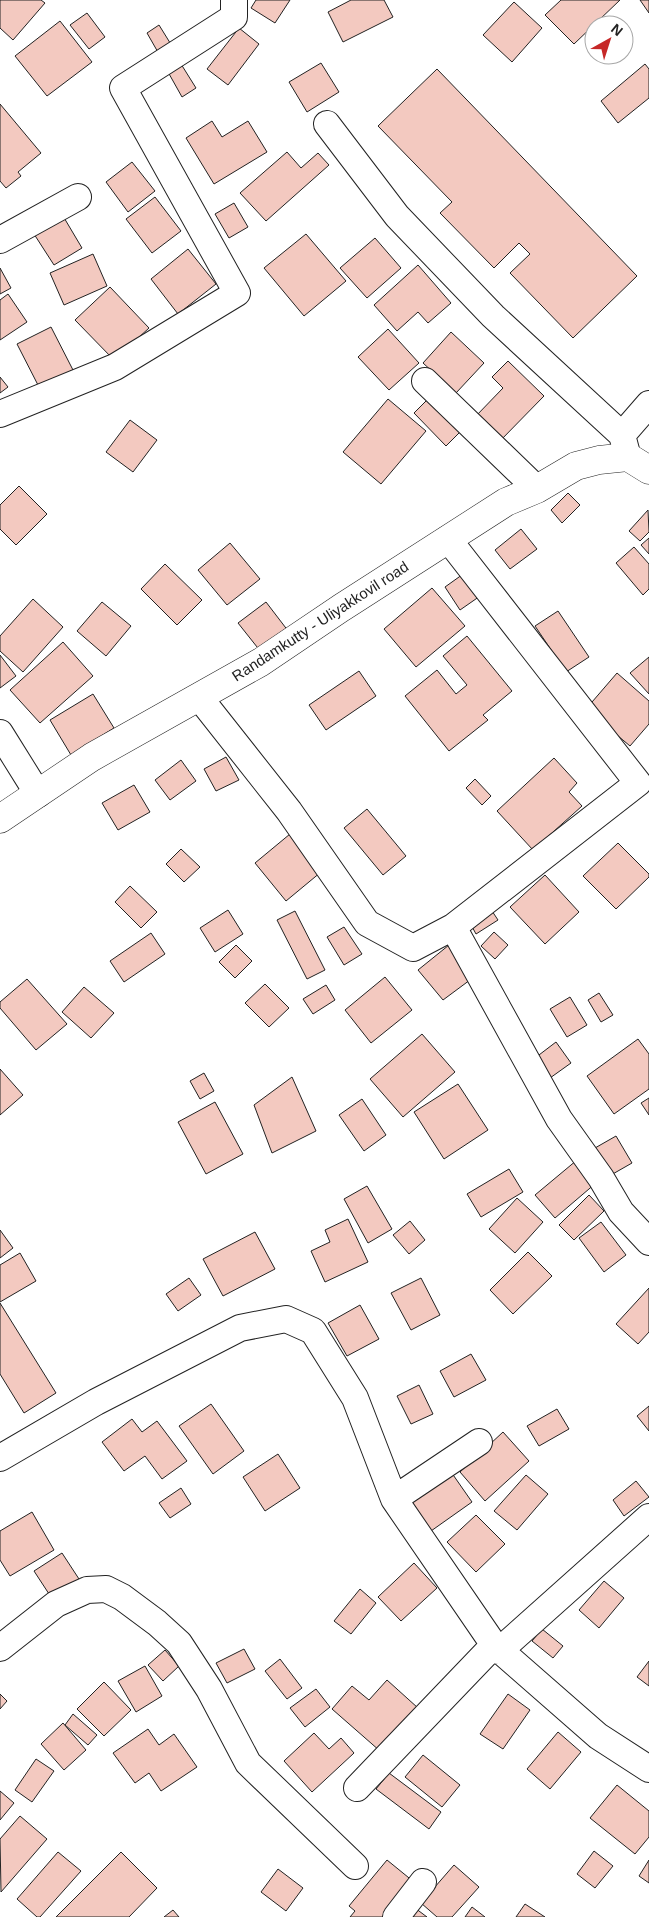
<svg xmlns="http://www.w3.org/2000/svg" width="649" height="1917" font-family="Helvetica,sans-serif">
	<style>
		.building { fill: #f3c9c0; stroke: #222 }
		.lines { fill: none; stroke-linecap: round; stroke-linejoin: round }
		.minor-casing { stroke: #222; stroke-width: 28 }
		.tertiary-casing { stroke: #222; stroke-width: 29 }
		.minor { stroke: #fff; stroke-width: 26 }
		.tertiary { stroke: #fff; stroke-width: 28 }
		.labels { text-anchor: middle; dominant-baseline: central; stroke-width: 4; stroke-linejoin: round; paint-order: stroke }
		.street-label { font-size: 15px; fill: #222; stroke: #fff }
	</style>
	<rect width="100%" height="100%" fill="#fff"/>
	<path class="building" d="M0,0h41l4,3 -32,37 -13,-12z
		M256,0h34l-15,23 -24,-15z
		M351,0h33l9,17 -50,25 -15,-30z
		M561,0h59l-46,44 -29,-29z
		M640,0h9v13z
		M514,2l28,26 -30,34 -29,-27z
		M87,13l18,24 -16,12 -19,-24z
		M60,21l32,41 -45,34 -32,-40z
		M159,25l13,21 -13,8 -12,-21z
		M239,28l20,16 -31,41 -21,-16z
		M321,63l18,29 -32,20 -18,-30z
		M181,64l15,24 -14,9 -14,-25z
		M645,64l4,5v29l-31,25 -17,-22z
		M437,69l200,207 -64,62 -63,-65 20,-19 -11,-11 -25,25 -54,-55 12,-11 -74,-76z
		M0,104l41,49 -23,19 3,4 -15,12 -6,-7z
		M212,121l10,16 26,-16 19,31 -53,32 -28,-46z
		M287,152l14,16 17,-15 11,12 -63,56 -26,-28z
		M132,162l23,29 -27,21 -22,-30z
		M155,197l26,34 -29,22 -26,-34z
		M234,203l14,24 -19,11 -14,-24z
		M63,216l19,32 -28,17 -20,-31z
		M306,234l40,47 -42,35 -40,-48z
		M375,238l26,30 -34,30 -27,-30z
		M188,249l28,35 -38,30 -27,-35z
		M93,254l14,32 -43,19 -14,-32z
		M418,265l33,38 -23,20 -10,-11 -21,19 -23,-26z
		M0,268l11,20 -11,6z
		M110,287l39,41 -35,32 -39,-40z
		M8,294l19,28 -27,18v-40z
		M51,327l22,43 -34,17 -22,-43z
		M388,329l31,34 -30,27 -31,-33z
		M451,332l33,31 -28,30 -33,-30z
		M508,361l36,35 -45,46 -24,-25 28,-29 -11,-11z
		M0,377l8,10 -8,6z
		M431,396l32,33 -17,17 -32,-33z
		M388,399l38,32 -45,53 -38,-32z
		M130,420l27,20 -24,32 -27,-20z
		M19,486l28,28 -31,31 -16,-16v-24z
		M568,493l12,12 -18,18 -11,-13z
		M648,510l1,22 -9,9 -11,-10z
		M521,529l16,20 -27,20 -15,-19z
		M649,538v16l-8,-9z
		M230,543l30,36 -33,26 -29,-35z
		M634,547l15,17v25l-6,6 -27,-32z
		M165,564l37,36 -25,25 -36,-36z
		M466,572l17,22 -23,16 -15,-23z
		M432,588l33,38 -49,41 -32,-38z
		M33,599l30,28 -40,45 -23,-21v-15z
		M102,602l29,24 -25,30 -29,-25z
		M266,602l26,34 -27,21 -27,-34z
		M558,611l31,46 -23,15 -31,-46z
		M467,636l45,55 -29,24 5,5 -39,31 -44,-55 32,-26 19,24 11,-9 -24,-29z
		M63,642l30,34 -53,47 -30,-33z
		M0,655l16,21 -16,12z
		M649,657v37l-19,-21z
		M359,671l17,25 -50,34 -17,-25z
		M617,673l32,28v23l-19,22 -44,-37z
		M93,694l21,34 -43,27 -21,-35z
		M226,757l13,23 -23,11 -12,-22z
		M554,758l23,25 -8,9 13,14 -49,44 -36,-39z
		M181,760l15,21 -26,19 -15,-20z
		M475,779l16,17 -9,9 -16,-17z
		M134,785l16,27 -32,18 -16,-27z
		M367,809l39,47 -23,19 -39,-47z
		M290,834l31,38 -35,29 -31,-38z
		M618,843l31,31v3l-33,32 -33,-33z
		M181,849l19,18 -16,15 -18,-18z
		M545,875l34,37 -34,32 -35,-37z
		M130,886l27,26 -16,16 -26,-26z
		M490,908l8,12 -22,14 -7,-13z
		M228,910l15,24 -28,18 -15,-24z
		M295,911l30,59 -18,9 -30,-59z
		M344,927l18,27 -18,11 -17,-28z
		M494,932l14,13 -13,14 -14,-13z
		M151,933l14,21 -41,28 -14,-21z
		M236,945l16,16 -17,17 -16,-16z
		M449,945l25,32 -31,23 -25,-30z
		M385,977l27,33 -41,33 -26,-33z
		M27,979l40,45 -31,26 -36,-42v-6z
		M265,984l24,24 -20,19 -24,-24z
		M326,985l9,15 -22,14 -10,-15z
		M84,987l30,26 -23,25 -29,-26z
		M599,993l14,22 -12,7 -13,-22z
		M570,997l17,28 -20,12 -17,-28z
		M422,1034l33,38 -52,45 -33,-38z
		M638,1039l11,15v35l-35,25 -27,-38z
		M556,1042l15,21 -21,15 -15,-20z
		M0,1069l23,26 -23,20z
		M204,1073l10,18 -14,8 -10,-18z
		M292,1077l24,54 -44,22 -18,-48z
		M458,1084l30,46 -44,29 -30,-47z
		M649,1098v17l-8,-12z
		M362,1099l24,36 -22,16 -25,-36z
		M215,1102l28,52 -37,20 -28,-52z
		M616,1136l16,27 -21,12 -16,-27z
		M577,1160l19,23 -41,35 -20,-23z
		M509,1169l14,23 -42,25 -14,-23z
		M367,1186l25,43 -24,14 -24,-44z
		M589,1195l15,16 -30,29 -15,-15z
		M517,1198l26,24 -28,31 -26,-24z
		M348,1219l20,43 -43,20 -14,-31 19,-9 -5,-12z
		M410,1221l15,19 -16,14 -16,-19z
		M601,1222l25,33 -22,17 -25,-34z
		M0,1230l13,18 -13,10z
		M255,1232l20,37 -52,27 -20,-37z
		M528,1252l24,24 -39,38 -23,-24z
		M20,1253l16,28 -36,21v-37z
		M189,1278l12,17 -23,16 -12,-17z
		M421,1278l19,37 -29,15 -20,-37z
		M649,1288v44l-11,12 -22,-20z
		M0,1303l56,90 -32,20 -24,-39z
		M360,1305l19,34 -32,17 -19,-33z
		M471,1354l15,26 -32,17 -14,-26z
		M419,1385l14,29 -22,10 -14,-28z
		M211,1404l33,47 -31,23 -34,-48z
		M649,1406v25l-12,-15z
		M557,1409l12,20 -30,17 -12,-20z
		M132,1419l10,13 15,-11 30,40 -25,18 -17,-23 -21,15 -22,-29z
		M503,1432l26,29 -44,40 -25,-29z
		M278,1454l22,34 -35,23 -22,-34z
		M449,1469l23,33 -41,29 -23,-33z
		M526,1475l22,19 -31,36 -23,-19z
		M636,1481l13,16 -25,19 -11,-16z
		M181,1488l10,16 -21,14 -11,-15z
		M32,1512l22,38 -44,26 -10,-16v-29z
		M476,1515l29,29 -29,28 -29,-30z
		M62,1553l17,26 -28,18 -17,-26z
		M414,1563l23,25 -36,33 -23,-24z
		M604,1581l20,17 -25,30 -20,-18z
		M360,1589l16,14 -25,31 -17,-13z
		M542,1629l21,17 -10,12 -21,-17z
		M244,1649l11,20 -28,14 -11,-20z
		M165,1650l14,16 -16,15 -15,-16z
		M280,1659l22,29 -15,11 -22,-28z
		M649,1661v25l-12,-9z
		M145,1666l17,30 -26,16 -18,-31z
		M387,1680l31,28 -38,43 -48,-42 20,-23 17,14z
		M104,1682l27,28 -27,26 -27,-27z
		M316,1689l14,18 -25,20 -15,-19z
		M0,1694l7,7 -7,8z
		M508,1694l22,16 -27,39 -23,-15z
		M73,1714l24,21 -9,10 -23,-20z
		M63,1723l23,27 -22,20 -23,-26z
		M148,1729l11,16 15,-11 23,33 -36,24 -12,-18 -14,10 -22,-30z
		M558,1732l23,20 -31,37 -23,-20z
		M314,1733l15,16 12,-11 13,15 -42,39 -28,-31z
		M423,1755l37,30 -18,22 -37,-30z
		M36,1759l18,12 -22,31 -17,-12z
		M389,1773l52,39 -12,17 -53,-40z
		M617,1785l32,26v26l-14,17 -45,-36z
		M0,1791l14,12 -14,17z
		M20,1816l27,23 -46,53 -1,-53z
		M594,1851l19,15 -18,22 -18,-14z
		M58,1852l23,19 -41,46h-3l-20,-18z
		M121,1852l36,36 -28,29h-73z
		M387,1860l27,22 -30,35h-34l5,-6 -6,-5z
		M649,1860v23l-10,-7z
		M454,1865l25,22 -27,30h-15l-16,-14z
		M278,1869l25,19 -17,23 -25,-19z
		M525,1904l20,13h-29z
		M472,1907l13,10h-20z
		M415,1908l12,9h-19z
		M173,1910l6,7h-15z"/>
	<g class="lines">
		<defs>
			<path id="minor" d="M327,124l70,92 96,100 129,119
				M0,240l78,-43
				M425,381l112,108
				M0,414l115,-47 122,-74 -114,-205 111,-71v-17
				M626,450l-4,-15 27,-31
				M448,539l190,244 -185,144
				M199,697l90,114 78,112 46,25 40,-21 106,192 42,59 20,34 28,30
				M0,733l38,61
				M0,1458l96,-56 144,-74 46,-9 27,12 42,67 39,101 100,146 104,91 51,33
				M394,1499l85,-57
				M0,1648l56,-44 31,-14 19,-1 16,8 35,26 22,20 30,46 39,74 107,103
				M499,1651l150,-134
				M357,1788l137,-143
				M396,1917l27,-35"/>
			<path id="tertiary" d="M0,819l92,-62 169,-95 80,-54 165,-106 31,-13 39,-23 23,-6 29,-3 21,13"/>
		</defs>
		<use href="#minor" class="minor-casing"/>
		<use href="#tertiary" class="tertiary-casing"/>
		<use href="#minor" class="minor"/>
		<use href="#tertiary" class="tertiary"/>
	</g>
	<g class="labels">
		<g class="street-label">
			<text transform="translate(320 621) rotate(-33)">Randamkutty - Uliyakkovil road</text>
		</g>
	</g>
	<g transform="translate(609 40) rotate(39)"><circle r="24" fill="#ffffff" stroke="#a7a7a7"/>
	<path d="M0-4L9 19L0 12L-9 19Z" fill="#c62828"/>
	<text y="-8" font-size="14" font-weight="bold" text-anchor="middle" fill="#222222">N</text>
	</g>
</svg>
